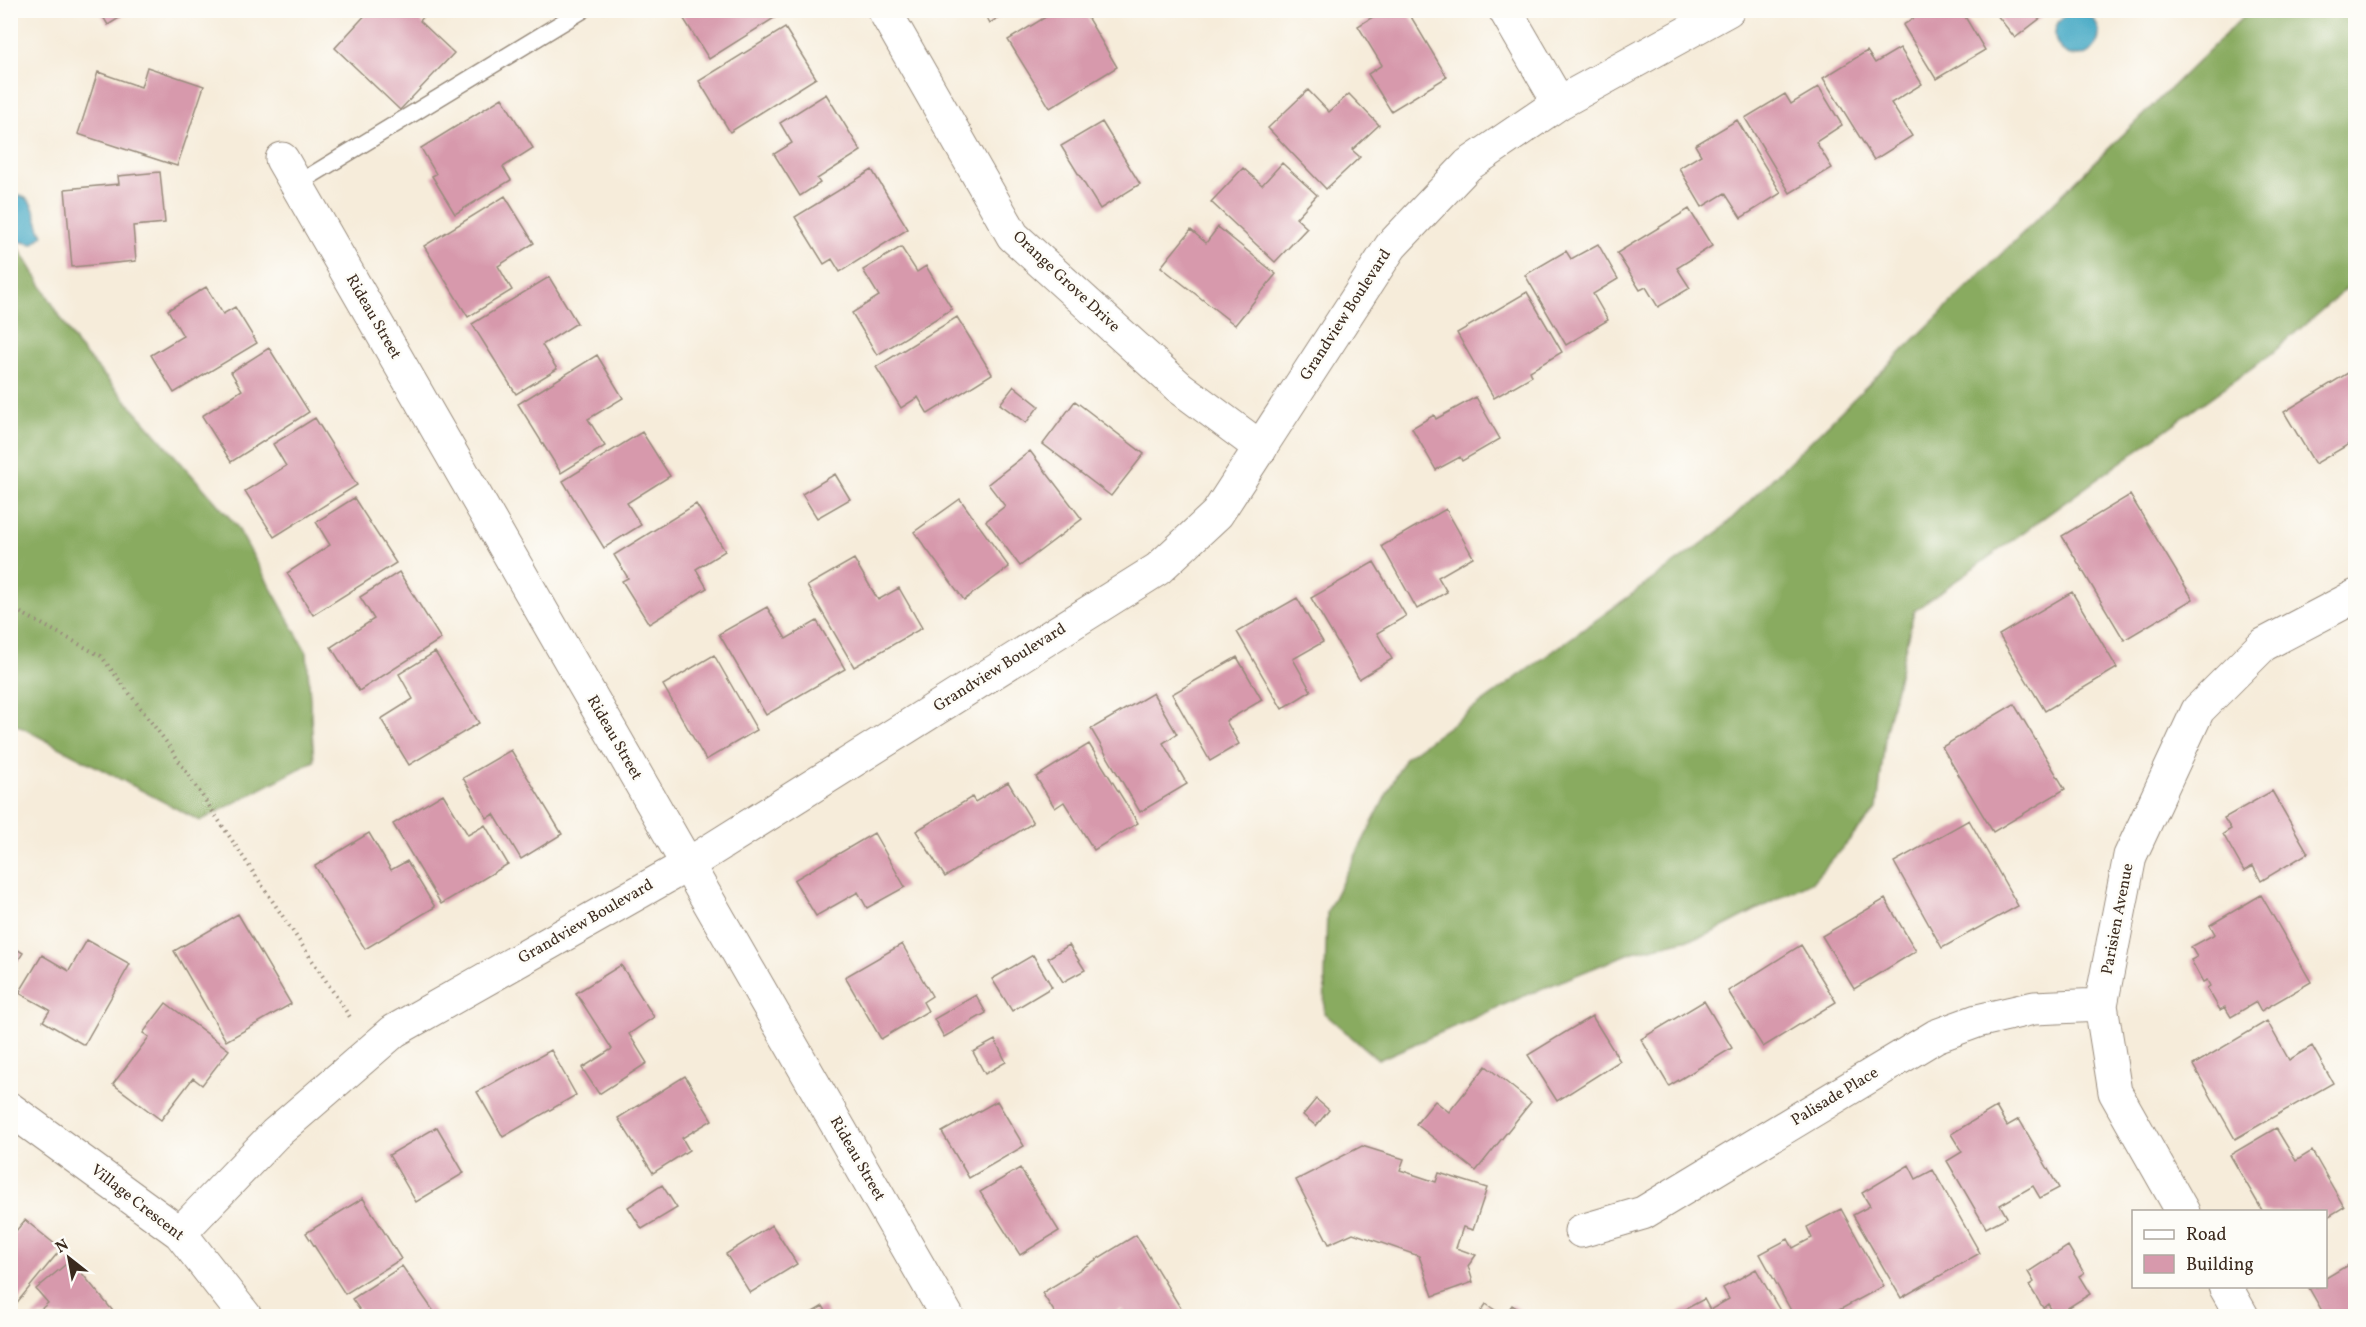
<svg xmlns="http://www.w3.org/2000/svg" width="2366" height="1327" font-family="Vollkorn,serif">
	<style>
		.forest { fill: #89ab60; stroke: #626a3f; stroke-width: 1.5 }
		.water { fill: #45a9c5; stroke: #406a72; stroke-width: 1.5 }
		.building { fill: #d799ac }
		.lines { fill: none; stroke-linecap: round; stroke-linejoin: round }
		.lane-casing { stroke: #988b7c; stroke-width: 19 }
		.street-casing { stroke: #988b7c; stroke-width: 35 }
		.path { stroke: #988b7c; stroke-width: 4; stroke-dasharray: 1.5 4.5; stroke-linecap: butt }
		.lane { stroke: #fff; stroke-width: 16 }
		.street { stroke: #fff; stroke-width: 33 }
		.labels { text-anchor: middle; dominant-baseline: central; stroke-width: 5; stroke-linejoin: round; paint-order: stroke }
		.street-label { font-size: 16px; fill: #3b2a1e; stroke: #fdfcf7 }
	</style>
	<rect width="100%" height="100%" fill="#fdfcf7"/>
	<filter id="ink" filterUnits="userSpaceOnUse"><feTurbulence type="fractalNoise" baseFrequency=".0167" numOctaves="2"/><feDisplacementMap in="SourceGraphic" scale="12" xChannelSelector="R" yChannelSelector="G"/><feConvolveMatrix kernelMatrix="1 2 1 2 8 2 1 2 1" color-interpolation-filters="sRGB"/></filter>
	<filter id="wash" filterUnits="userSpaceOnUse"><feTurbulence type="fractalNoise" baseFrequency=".008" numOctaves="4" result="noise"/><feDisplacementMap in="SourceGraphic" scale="24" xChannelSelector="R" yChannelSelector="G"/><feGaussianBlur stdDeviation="1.35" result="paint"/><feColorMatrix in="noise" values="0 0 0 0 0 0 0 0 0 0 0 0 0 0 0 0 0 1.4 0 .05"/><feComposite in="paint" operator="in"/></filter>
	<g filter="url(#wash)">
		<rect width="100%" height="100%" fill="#f6ecda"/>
		<path class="forest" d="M2249,11h106v270l-84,73 -357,257 -28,119 -9,79 -64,72 -106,54 -74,17 -116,47 -139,61 -54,-47 3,-101 78,-154 313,-226z
			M10,233l67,112 159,180 71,128 7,108 -114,60 -189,-99z"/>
		<path class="water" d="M2055 34a22 22 0 1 1 44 0a22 22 0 1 1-44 0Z
			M19,195c19,6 15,26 24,40l-11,9 -14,-3 -7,-11v-31z"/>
		<g id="blocks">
			<path class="building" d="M99,10h33l-24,15z
				M370,10h59l-9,11 34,32 -54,57 -65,-62z
				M692,10h88l2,3 -73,46 -27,-43z
				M983,10h27l-20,13z
				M1057,10h26l34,57 -67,41 -42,-68z
				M1384,10h23l40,67 -56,34 -23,-37 14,-9 -24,-39z
				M1927,10h34l24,40 -49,29 -33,-54z
				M1993,10h58l-36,28z
				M785,28l31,50 -86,54 -31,-51z
				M1900,48l22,36 -31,19 21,33 -38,24 -51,-82 44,-27 8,12z
				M147,67l57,19 -27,80 -99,-32 20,-62 43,15z
				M1819,87l23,38 -26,17 16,26 -42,25 -45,-75 40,-24 6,10z
				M1308,90l21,22 20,-18 30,31 -27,25 8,7 -34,32 -58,-61z
				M826,94l35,57 -44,28 3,4 -20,13 -26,-42 18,-11 -12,-20z
				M502,98l31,50 -30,19 8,13 -56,34 -23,-38 4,-2 -15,-26z
				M1737,120l44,73 -40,25 -16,-25 -23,14 -23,-39 22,-13 -6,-10z
				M1102,122l38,62 -40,25 -39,-63z
				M1282,163l35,32 -21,23 11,10 -32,34 -64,-60 32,-34 19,17z
				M872,170l36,59 -68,43 -8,-13 -8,5 -29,-47z
				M160,172l5,51 -32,3 3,35 -64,6 -7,-78 54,-5 -1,-8z
				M505,196l29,47 -36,23 14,24 -44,27 -44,-71z
				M1689,209l23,37 -35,22 13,20 -32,19 -12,-20 -6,3 -23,-37z
				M1218,227l58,47 -41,51 -74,-58 30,-37 15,13z
				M1598,244l20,35 -25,15 15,26 -42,25 -41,-70 41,-24 5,8z
				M901,247l16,25 9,-6 26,43 -75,46 -25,-42 27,-17 -16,-26z
				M549,277l28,46 -35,22 15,24 -41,25 -44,-70z
				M206,287l17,27 12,-7 22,36 -83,50 -23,-38 32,-19 -15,-26z
				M1527,292l35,60 -32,19 2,5 -38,22 -37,-65z
				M957,317l35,57 -64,40 -10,-17 -17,11 -25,-41z
				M269,348l40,64 -78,50 -29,-46 40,-26 -11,-18z
				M597,355l26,43 -35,21 17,27 -44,27 -43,-69z
				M2356,368v72l-41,24 -31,-52z
				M1014,386l25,20 -13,17 -26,-19z
				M1476,397l24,42 -38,22 -2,-4 -24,13 -24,-42 22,-13 2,4z
				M1075,401l69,53 -33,42 -68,-52z
				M315,418l42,67 -83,52 -29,-46 41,-25 -13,-22z
				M642,432l28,44 -43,27 14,22 -37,23 -41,-67z
				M1030,451l52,68 -62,47 -34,-45 19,-15 -17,-22z
				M835,474l15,25 -33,19 -15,-24z
				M2130,495l63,104 -69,41 -62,-104z
				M354,498l42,65 -83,52 -26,-42 43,-28 -14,-23z
				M960,499l49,68 -45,33 -50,-68z
				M696,504l29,47 -29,18 11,19 -58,36 -27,-43 6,-3 -14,-23z
				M1446,509l27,48 -35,20 9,15 -30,17 -35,-63z
				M854,559l24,41 21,-12 23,40 -68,39 -47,-81z
				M1374,562l32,54 -29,17 15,26 -33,20 -48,-81z
				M399,572l42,67 -82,52 -28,-44 43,-28 -14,-22z
				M2072,592l45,76 -72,43 -46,-76z
				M1297,598l26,44 -30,17 18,32 -29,18 -45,-77z
				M767,607l19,32 31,-18 28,48 -79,46 -47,-81z
				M435,652l44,71 -70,42 -28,-46 32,-20 -14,-25z
				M714,655l43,75 -51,30 -43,-75z
				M1237,657l25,43 -36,21 13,23 -29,17 -38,-67z
				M1153,693l24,41 -14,9 24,41 -47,28 -49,-83z
				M2014,704l51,85 -72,43 -51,-85z
				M1089,744l49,79 -44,27 -30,-48 -9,6 -19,-31z
				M511,750l51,84 -41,25 -27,-45 -7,4 -24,-40z
				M1008,782l25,41 -88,54 -29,-46 56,-34 3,5z
				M2272,791l36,62 -47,28 -8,-15 -9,5 -21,-37 8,-5 -7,-11z
				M443,794l25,41 17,-10 23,39 -67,40 -48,-80z
				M1969,820l49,86 -76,42 -48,-86z
				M369,833l22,37 16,-9 28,46 -70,42 -50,-83z
				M874,833l31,54 -38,21 -9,-16 -42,24 -22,-36z
				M2261,895l50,87 -50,29 -5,-9 -25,15 -6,-10 -5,3 -13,-22 3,-2 -3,-6 -4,2 -12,-22 6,-3 -6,-10 24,-13 -5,-9z
				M1885,899l31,52 -62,38 -32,-53z
				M238,914l53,90 -65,37 -52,-90z
				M87,940l43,24 -46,81 -41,-24 7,-11 -31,-17 23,-38 27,16z
				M902,944l30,52 -9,6 5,9 -47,28 -36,-62z
				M10,945l13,8 -13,20z
				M1069,945l16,25 -22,12 -15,-24z
				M1801,945l35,57 -73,45 -35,-56z
				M1033,955l19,32 -40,24 -20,-32z
				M621,965l33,52 -25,17 18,29 -48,31 -17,-26 30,-19 -36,-56z
				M976,995l10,18 -42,24 -10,-18z
				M1704,1001l28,47 -63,38 -28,-47z
				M166,1003l63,47 -27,35 -9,-7 -32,42 -48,-36 36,-47 -6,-4z
				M1592,1016l28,45 -63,40 -29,-46z
				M2267,1021l22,39 23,-14 21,37 -98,56 -42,-74z
				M995,1040l11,22 -21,12 -12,-22z
				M551,1050l25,45 -73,42 -26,-45z
				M1486,1066l45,36 -55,69 -60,-47 19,-23 14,11z
				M685,1076l27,44 -30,18 7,12 -36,23 -35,-55z
				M1316,1099l13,11 -13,16 -13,-11z
				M997,1101l27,45 -55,32 -27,-46z
				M1996,1107l11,19 12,-7 40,69 -19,10 -7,-12 -33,19 7,12 -21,11 -39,-67 15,-9 -11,-18z
				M437,1127l27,46 -48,29 -27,-47z
				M2276,1128l20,33 16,-10 32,56 -18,11v-6h-63l-33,-57z
				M1362,1146l42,13 -4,11 36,12 3,-9 48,15 -14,42 -10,-3 -7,21 20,7 -8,11 5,16 -40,14 -14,-40 -66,-23 -24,11 -33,-64z
				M1909,1165l7,14 17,-9 47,83 -79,45 -48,-83 17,-9 -8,-13z
				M1020,1168l39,63 -39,24 -40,-63z
				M662,1185l15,23 -35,21 -14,-22z
				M363,1198l38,61 -56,35 -39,-61z
				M1841,1209l43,77 -56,30h-34l-34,-62 28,-15 5,9 19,-10 -5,-11z
				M25,1220l36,29 -51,62v-73z
				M772,1225l25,39 -47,29 -24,-39z
				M1136,1235l47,77 -7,4h-50l-5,-7 -13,7h-51l-15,-23z
				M2068,1246l16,27 -5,3 11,18 -35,22 -7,-12 -5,4 -14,-23 5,-3 -6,-10z
				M71,1260l46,56h-84l15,-13 -12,-14z
				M2356,1260v56h-31l-16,-28 17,-2v-8z
				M402,1266l35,50h-73l-12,-17z
				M1756,1269l27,47h-110l31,-17 6,11 19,-11 -6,-11z
				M1486,1304l18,12 8,-11 17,11h-51z
				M823,1306l6,10h-23z"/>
		</g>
	</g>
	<g filter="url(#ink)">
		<use href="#blocks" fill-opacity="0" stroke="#988b7c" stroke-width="1.5"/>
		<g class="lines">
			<defs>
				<path id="lane" d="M297,184l286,-174"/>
				<path id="street" d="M884,10l129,226 166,151 82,61
					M1505,10l54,93
					M282,159l665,1157
					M10,1109l170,124 65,83
					M2183,1212l-68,-120 -14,-87 29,-149 68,-146 65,-65 93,-49
					M1581,1231l62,-18 293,-177 41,-15 57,-13 67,-3
					M180,1233l95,-99 119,-103 293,-166 471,-296 59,-55 174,-268 77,-81 91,-62 169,-93
					M2225,1286l17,30"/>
			</defs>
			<use href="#lane" class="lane-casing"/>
			<use href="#street" class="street-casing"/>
			<path class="path" d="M10,607l91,49 66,87 185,277"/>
			<use href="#lane" class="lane"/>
			<use href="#street" class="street"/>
		</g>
	</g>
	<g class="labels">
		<g class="street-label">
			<text transform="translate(1066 282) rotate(43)">Orange Grove Drive</text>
			<text transform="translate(1346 315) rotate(-57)">Grandview Boulevard</text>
			<text transform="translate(373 317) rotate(60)">Rideau Street</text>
			<text transform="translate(1000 668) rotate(-32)">Grandview Boulevard</text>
			<text transform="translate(614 738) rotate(60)">Rideau Street</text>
			<text transform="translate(2118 919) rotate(-79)">Parisien Avenue</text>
			<text transform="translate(586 922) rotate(-30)">Grandview Boulevard</text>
			<text transform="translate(1835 1097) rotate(-31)">Palisade Place</text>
			<text transform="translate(857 1159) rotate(60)">Rideau Street</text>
			<text transform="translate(137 1203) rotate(38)">Village Crescent</text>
		</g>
	</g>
	<rect width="2366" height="1327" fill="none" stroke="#fdfcf7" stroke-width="36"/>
	<rect x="2132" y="1210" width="195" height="78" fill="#fdfcf7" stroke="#afa8a0" stroke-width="1.5"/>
	<rect x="2144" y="1230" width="30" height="9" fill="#ffffff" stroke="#afa8a0" stroke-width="1.5"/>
	<text x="2186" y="1240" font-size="18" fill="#3b2a1e">Road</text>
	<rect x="2144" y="1255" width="30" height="18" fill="#d799ac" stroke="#afa8a0" stroke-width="1.5"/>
	<text x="2186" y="1270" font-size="18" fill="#3b2a1e">Building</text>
	<g transform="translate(69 1258) rotate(329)" stroke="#fdfcf7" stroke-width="4.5" paint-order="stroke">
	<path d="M0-4.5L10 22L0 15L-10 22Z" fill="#3b2a1e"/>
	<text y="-9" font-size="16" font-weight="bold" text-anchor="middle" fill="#3b2a1e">N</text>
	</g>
</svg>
